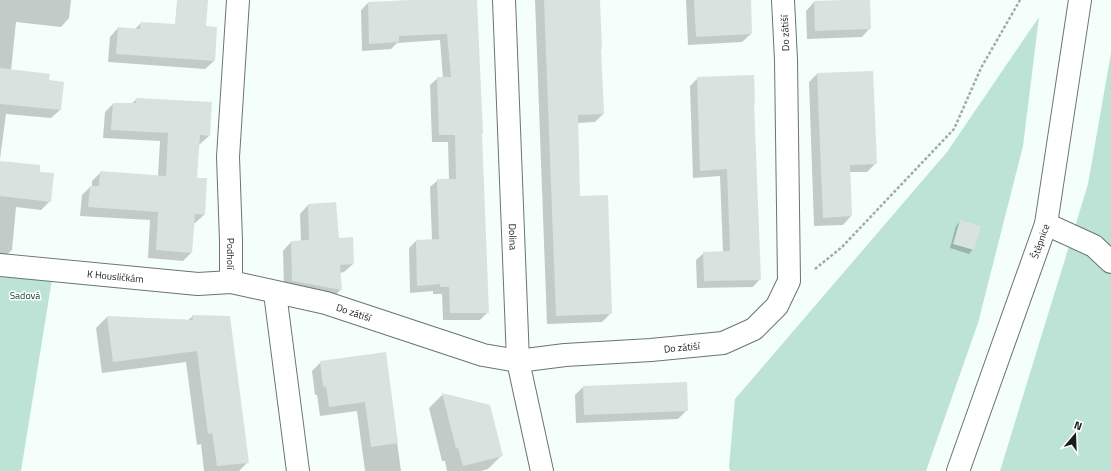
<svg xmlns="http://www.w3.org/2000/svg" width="1111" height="471" font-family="'Titillium Web',sans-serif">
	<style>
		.green { fill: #bde3d7 }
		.shadow { fill: #0003 }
		.building { fill: #d8e2df }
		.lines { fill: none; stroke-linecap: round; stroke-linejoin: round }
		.minor-casing { stroke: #6b7471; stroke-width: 24 }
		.path { stroke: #a3aba8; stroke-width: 2.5; stroke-dasharray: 3 2; stroke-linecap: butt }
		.minor { stroke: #fff; stroke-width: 22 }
		.labels { text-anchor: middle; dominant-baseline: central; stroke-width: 3; stroke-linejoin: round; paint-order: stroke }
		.street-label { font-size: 10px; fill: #181c1b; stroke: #fff }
		.park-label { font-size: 10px; fill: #094135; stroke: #fff }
	</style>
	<rect width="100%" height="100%" fill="#f4fefb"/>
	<path class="green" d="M1039,17l-16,129 -45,177 -52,148h-196l-1,-4 6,-68 212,-247z
		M1111,53v418h-111l88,-287z
		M0,268l53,5 -32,198h-21z"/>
	<path class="shadow" d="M0,0h71l-2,18 -8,9 -45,-5 -5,49 37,10 14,2 -2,27 -9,8 -45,-4 -6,45z
		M427,0h49l12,312 -8,8h-37l-1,-26h-9v-3l-23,2 -1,-45 7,-7 16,-1 -2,-53 8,-7h11l-1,-38h-16l-2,-57 8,-7h5l-3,-38 -43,3 -6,6 -29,2 -1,-41 7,-7z
		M535,0h64l2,49 -1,1 3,64 -8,8 -18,1 2,74 32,116 -9,9 -55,2z
		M686,0h64l1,34 -9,8 -54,3z
		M869,0l1,28 -8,9 -55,2 -1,-28 8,-9z
		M141,23l73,38 -9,8 -97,-7 2,-25 8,-9 17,1z
		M817,74l59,89 -9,9h-17l1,44 -8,9 -29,1 -5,-144z
		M698,78l55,25 7,176 -7,8 -56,1 -1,-28 8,-7 19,-1 -3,-76 -27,2 -3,-92z
		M137,99l72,37 -9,8h-2l-2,34 8,37 -9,8h-2l-2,30 -8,8 -35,-3 2,-38 -70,-4 2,-21 8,-8h2v-6l9,-9 57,4 2,-35 -57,-3 2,-26 8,-8h18z
		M0,162l39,11 11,28 -9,9 -25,-3 -4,43 -9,8h-3z
		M308,205l30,34 15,25 -9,8 -4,1 1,16 -8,9 -49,-8 -1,-39 8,-9h10l-1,-28z
		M960,221l13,28 -4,5 -19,-6 6,-22z
		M193,316l55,146 -9,9h-35l-3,-27 -4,1 -11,-83 -84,11 -6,-45 11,-11 81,3z
		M385,353l16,118h-36l-8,-60 -37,5 -3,-21h-2l-3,-24 9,-9z
		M583,387l104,23 -9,9 -102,4 -1,-28z
		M442,395l60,60 -14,14 -7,2h-34l-2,-10h-3l-13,-53z"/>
	<path class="building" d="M177,0h31l-2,26 11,1 -2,34 -99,-7 2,-27 22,2 1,-7 34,2z
		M411,0h66l6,134h-1l7,179h-39l-1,-26h-9v-3l-23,2 -1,-46 23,-1 -2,-60h19l-1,-44h-16l-2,-58h14l-4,-43 -48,2v6l-30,2 -1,-42z
		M544,0h56l2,49h-1l3,65 -26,1 2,81 28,-1 4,119 -56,2z
		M694,0h57l1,34 -56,3z
		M845,0h25l1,29 -56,2 -1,-30z
		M0,68l50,6 -1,6 15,2 -3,28 -61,-6z
		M873,71l4,93 -27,1 2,51 -29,2 -6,-145z
		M754,75l1,28h-1l7,177 -57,1 -1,-29 27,-1 -3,-82 -27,2 -3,-94z
		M136,98l76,4 -2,34 -10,-1 -3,43h10l-2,37 -10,-1 -3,39 -36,-3 2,-38 -70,-5 2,-21h9l1,-15 66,5 2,-43 -57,-3 2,-27h23z
		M0,161l40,4v7l14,1 -3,29 -51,-6z
		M336,202l3,36 14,-1 1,27 -14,1 2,25 -50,-9 -1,-40 18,-1 -1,-36z
		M960,220l21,6 -7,24 -21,-6z
		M192,315l38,1 19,147 -32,3 -5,-33 -4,1 -11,-83 -84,11 -6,-46 86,4z
		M386,352l12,91 -27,4 -6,-45 -36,5 -3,-21 -3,1 -3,-26z
		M687,382l1,29 -104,4 -1,-29z
		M442,393l48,12 13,51 -40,10 -5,-18h-2z"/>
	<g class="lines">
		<defs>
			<g id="minor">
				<path id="s1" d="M238,0l-10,157 3,84v41l95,21 157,52 35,6 47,-6 86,-5 72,-7 31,-14 23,-23 12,-25 -3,-221 -3,-60"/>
				<path id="s2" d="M504,0l14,361 24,110"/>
				<path d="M1046,224l48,22 17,16"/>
				<path id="s3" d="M0,265l198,19 33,-2"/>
				<path d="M275,293l23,178"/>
				<path id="s4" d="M958,471l88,-247 34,-224"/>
			</g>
		</defs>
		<use href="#minor" class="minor-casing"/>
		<path class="path" d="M815,269l27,-22 112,-118 27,-61 39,-68"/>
		<use href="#minor" class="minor"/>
	</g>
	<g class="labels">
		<g class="street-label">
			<text transform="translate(785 33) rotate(-92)">Do zátiší</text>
			<text stroke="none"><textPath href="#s2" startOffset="237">Dolina</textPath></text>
			<text stroke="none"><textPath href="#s4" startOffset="244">Štěpnice</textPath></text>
			<text stroke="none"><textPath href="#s1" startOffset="254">Podholí</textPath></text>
			<text stroke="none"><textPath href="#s3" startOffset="116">K Housličkám</textPath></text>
			<text stroke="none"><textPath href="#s1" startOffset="409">Do zátiší</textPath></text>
			<text stroke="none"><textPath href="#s1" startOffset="745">Do zátiší</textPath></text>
		</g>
		<g class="park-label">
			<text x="25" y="295">Sadová</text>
		</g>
	</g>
	<g transform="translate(1075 435) rotate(19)" stroke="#ffffff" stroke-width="3" paint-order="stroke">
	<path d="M0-3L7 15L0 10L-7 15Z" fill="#181c1b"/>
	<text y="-6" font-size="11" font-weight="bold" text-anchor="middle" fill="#181c1b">N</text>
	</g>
</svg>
